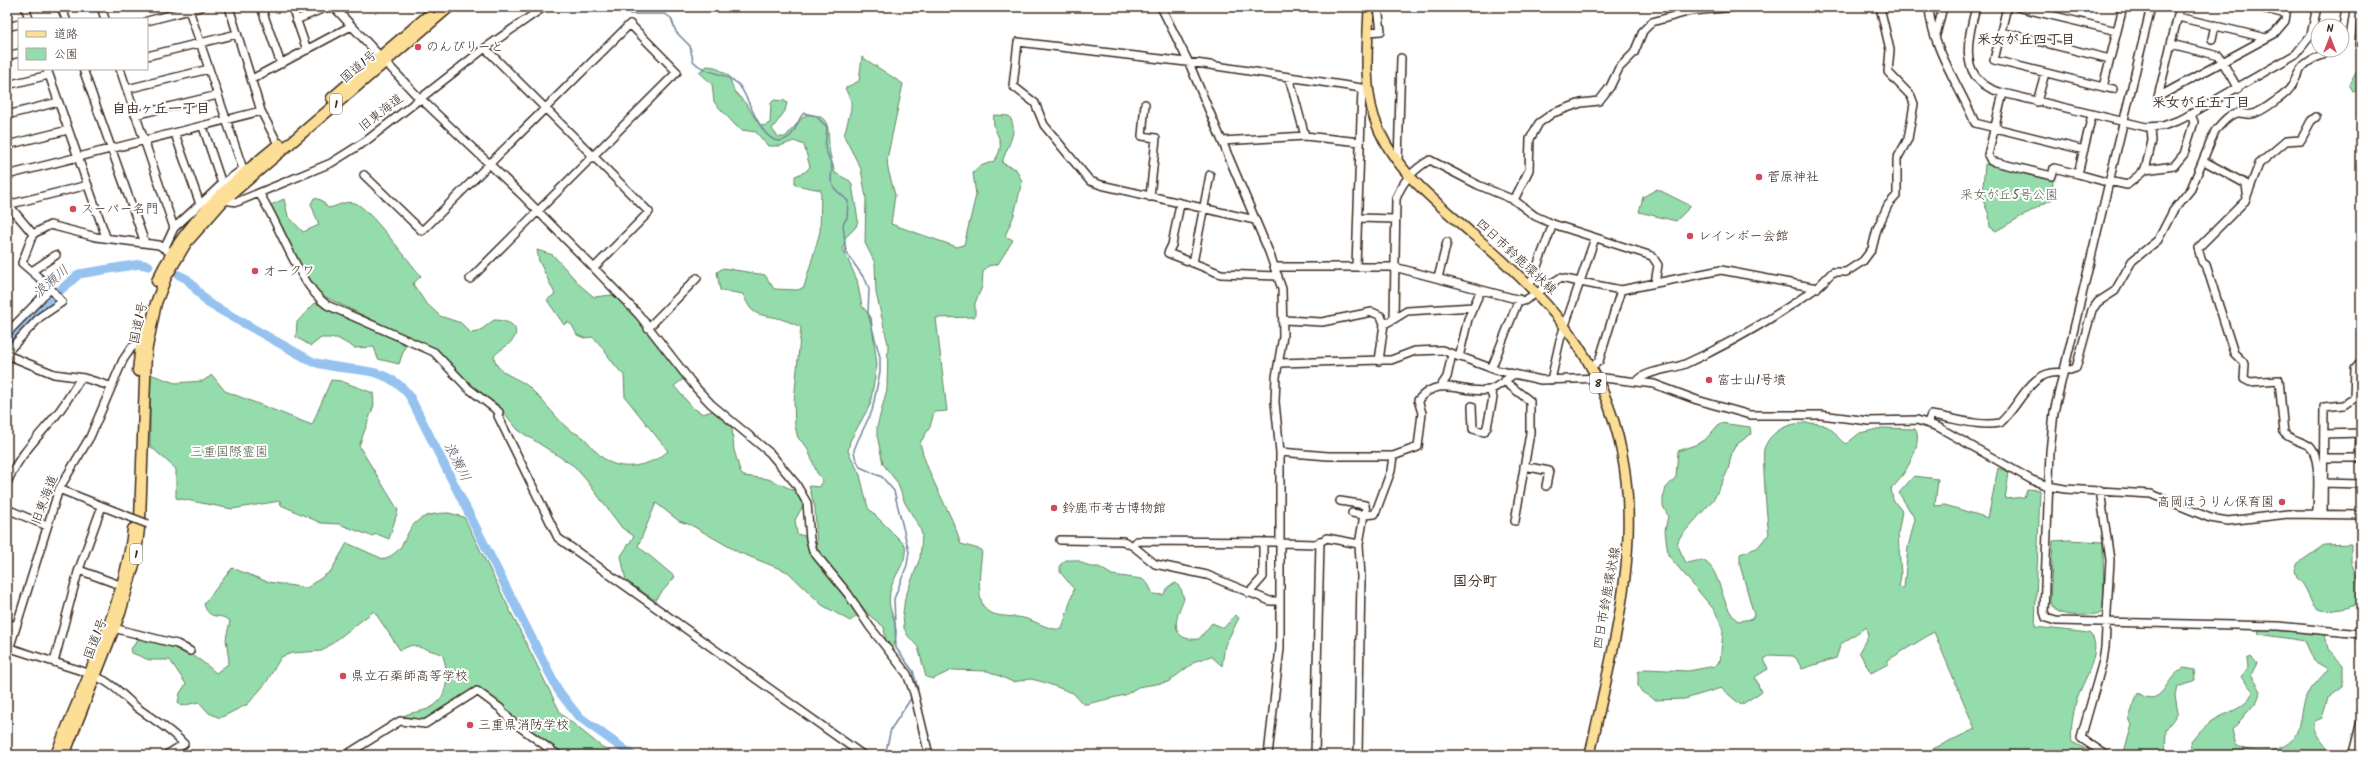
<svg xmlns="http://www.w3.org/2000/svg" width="2368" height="762" font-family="Kalam,'Klee One',sans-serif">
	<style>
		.green { fill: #94dcab; stroke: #688364 }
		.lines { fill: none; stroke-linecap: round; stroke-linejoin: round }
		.stream { stroke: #71859b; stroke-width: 1.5 }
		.river { stroke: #95c2ef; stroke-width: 9 }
		.minor-casing { stroke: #3b2a1e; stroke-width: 10 }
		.major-casing { stroke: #3b2a1e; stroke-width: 12 }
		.highway-casing { stroke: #3b2a1e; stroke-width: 13 }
		.minor { stroke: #fff; stroke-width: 7 }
		.major { stroke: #fcde96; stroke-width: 9 }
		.highway { stroke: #fcde96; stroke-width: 10 }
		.minor-bridge-casing { stroke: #3b2a1e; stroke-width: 10; stroke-linecap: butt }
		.minor-bridge { stroke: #fff; stroke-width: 7 }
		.poi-dot { fill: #d1495b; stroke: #fff; stroke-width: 1.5 }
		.labels { text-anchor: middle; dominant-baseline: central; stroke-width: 4; stroke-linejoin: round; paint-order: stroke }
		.shield { fill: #fff; stroke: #766a62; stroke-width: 1 }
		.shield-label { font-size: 12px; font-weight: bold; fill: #3b2a1e }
		.poi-label { font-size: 13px; fill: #3b2a1e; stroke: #fff; text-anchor: start }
		.street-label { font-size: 13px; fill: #3b2a1e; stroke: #fff }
		.park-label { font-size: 13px; fill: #565f48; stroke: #fff }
		.neighbourhood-label { font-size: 14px; font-weight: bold; fill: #3b2a1e; stroke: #fff }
		.water-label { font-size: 14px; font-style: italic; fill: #56585d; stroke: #fff }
		.quarter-label { font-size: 15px; font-weight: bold; fill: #3b2a1e; stroke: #fff }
	</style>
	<rect width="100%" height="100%" fill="#fff"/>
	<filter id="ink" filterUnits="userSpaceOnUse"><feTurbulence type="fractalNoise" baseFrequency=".025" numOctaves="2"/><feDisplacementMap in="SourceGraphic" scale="8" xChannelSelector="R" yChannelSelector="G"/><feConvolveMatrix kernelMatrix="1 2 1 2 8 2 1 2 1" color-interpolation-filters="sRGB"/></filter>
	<g filter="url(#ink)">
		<path class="green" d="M862,57l41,27 -16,75 1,10 7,26 -4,29 66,23 7,-2 12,-50 -3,-22 5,-6 16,-6c16,-21 -4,-27 0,-46l15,1c11,15 -3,31 -7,47l14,6 6,13 -8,33 -9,21 8,4 -15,24 -10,2 -5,6 -1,15 -7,16v14l-39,1 11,93 -13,1 -4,15 -10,16c8,36 31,67 41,101l21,6c-1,15 -9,57 9,63 12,5 24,2 36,6 10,3 24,12 35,10l12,-40 -14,-17v-7l6,-5h11l13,7h9l13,8 30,4 6,5 5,10 10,1 6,-9 7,-3 5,6 3,10c-9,18 -16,43 15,40l13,-16 12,5 11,-13 4,3 -14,27 -3,21 -11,-10 -15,5 -28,21 -30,5 -13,8 -38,9h-4l-10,-11 -30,-11 -12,-3 -18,3 -25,-11 -36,-1 -19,9 -7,-2 -8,-30 -10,-11 -4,-8 -1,-15 2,-15 15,-40 2,-23 -2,-7 -15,-25 -8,-21 -14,-18 -6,-29v-8l10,-38 1,-45 -12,-51 -1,-30 -10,-20 1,-45 -5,-29 -17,-33 7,-27v-8l-6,-13 14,-7z
			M2361,65v27l-8,-1 -4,-7z
			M707,66l8,1 14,9 5,15 13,14 11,18 6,3 6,-3 1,-20 3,-3 11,1 2,2 -2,8 -13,18 6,8h7l20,-22c26,-2 23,13 24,33 1,8 4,17 6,25l15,8 2,4 6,35 -2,7 -11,11 -2,11 14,31 5,26 9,11 6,48 -7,40 -20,36 -2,10 12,24 8,33 37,37c3,18 -12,30 -15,47 -3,17 4,22 6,37 1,7 -2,15 -3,22l-7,-9 -2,-15 -15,-12 -52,-66 -2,-41 -6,-22 11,1 3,-7 -6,-7 -10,-26 -9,-9 -3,-12 -1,-25 7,-74c-9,-4 -18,-8 -28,-10 -19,-3 -22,-4 -30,-23l-23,-4 -3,-18 6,-4 42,7 9,14 24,1 6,-3 16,-55 1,-42 -26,-5v-9l10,-4 5,-5 -6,-22 -10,-4 -14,5h-12l-12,-14 -14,-2 -6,-4 -22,-24 -2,-18 -13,-12z
			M1985,164l68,17 -1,18 -56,32 -6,-4 -1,-12 -7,-17z
			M1657,189l34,17 -15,15 -37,-9 4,-15z
			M314,198l7,2 7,8c9,-1 16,-8 27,-5 12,3 55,60 66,73l-8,8 12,18 15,14 21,7 10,10 7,-1 16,-12c10,0 27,4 20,18 -3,6 -15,12 -20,18 2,19 23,20 35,31 13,12 24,27 37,40 5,5 13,7 18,11 10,10 17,23 33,27 16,4 38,-2 51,-14l-43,-54 -1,-22c-11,-9 -24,-34 -32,-38l-8,1 -7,-3 -5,-10 -5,-3 -3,3 -17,-25 8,-6 -16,-33 -2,-11 16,5 28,31 13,11 18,-2 3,2 36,36 34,45 -11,8 19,22 10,6 12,-4 17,18 2,22 7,24 3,2 24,3 30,13 6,12 -9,16 2,14 8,2 10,22 43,57 -8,6 -28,-16 -34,-33 -50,-20 -47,-27 -12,-4 -23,-18 -18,43 37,31 -20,23 -29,-19 -5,-25 13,-20 -12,-8 -35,-47 -13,-15 -56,-36 -21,-26 -31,-19 -25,-32 -128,-62 -42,-86 13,-6 4,17 15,16 16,-7 -8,-21z
			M315,303l91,40 -7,21 -21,-5 -4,-12 -19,1 -18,-10h-16l-10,8 -15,-9 1,-15z
			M150,374l25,9 28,-2 9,-6 13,16 87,34 19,-45 10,1 32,12 1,12 -15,41 39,64 -9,29 -12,-5 -6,2 -32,-12 -18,-1 -40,-18 -1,-4 -48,8 -56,-11v-29l-26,-23z
			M1720,423l30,4 1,7 -15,11 -4,7 -4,18 -14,29 -34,38 -3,7 9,19 16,-3c20,8 17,46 36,61l14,-2 2,-4 -14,-50v-11l17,-6 12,-14c-2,-10 -7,-79 -5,-85 8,-24 37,-30 59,-24 12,3 13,14 23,19l14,-11 22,-5 33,1c10,13 -13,51 -24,60l2,11 9,11 -4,23 3,41 -2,12 5,1 4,-41 7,-28 -16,-26 15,-17 24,3 -3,27 10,-1 43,13 10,-50 11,4 -4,27 19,-2 3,-8 13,1 -5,137 54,6c17,13 -8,52 -12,66 -4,14 -7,29 -5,43l25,13h-177l55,-26 -41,-97 -46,28v4l-17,9 -12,-21 9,-16 -2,-9 -25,17 -5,14 -34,11 -6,-11 -3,-2 -22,-1 -7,4 4,10 -13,8 6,15 -20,13 -20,-17 -36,11 -30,1 -13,-8 -4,-6v-14l7,-3 43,2 27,-5 5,-5 3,-29 -2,-8 -6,-13 -47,-56 -3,-25 3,-14 -5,-10v-8l3,-10 10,-11 2,-26 17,-6 10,-5z
			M449,513l15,4 97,197 51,41h-45l-8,-3 -48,-33 -31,-31 -57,33 -20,-5c8,-4 17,-4 25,-7 21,-9 22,-36 14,-55l-30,-9 -12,5 -26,-39 -52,40 -30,2 -11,4 -15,26 -18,21 -28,14 -11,-5 -10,-11 -18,4 -3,-3 2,-10 6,-9 -16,-24h-21l-17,-7 -1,-4 8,-11c34,7 50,11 77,35l12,-9 1,-3 -3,-22 4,-18c-10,-9 -21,1 -26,-17l28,-36 36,14 39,6 24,-17 16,-28 36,16c34,-10 12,-46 66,-46z
			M2069,540l34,2 1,68 -3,3c-14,3 -45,6 -51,-10l3,-62z
			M2351,544v18l10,26v12c-4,5 -13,8 -20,9 -39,8 -24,-14 -44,-31l-2,-8 2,-6 27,-19z
			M2258,629l67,5 3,15 15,16v22l-15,11 -6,20 -7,3c-5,10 8,20 13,29l-1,5h-134l-2,-13c7,-9 13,-16 23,-22 17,-10 31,-10 39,-29l-12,-14 7,-10 -1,-8 4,-2 6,6 -6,12 10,16 -4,10 -25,29 4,15c17,10 50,9 60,-11 5,-11 4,-25 9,-36 6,-11 16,-20 23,-29l-14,-8 -9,-20 -46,-7z
			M2184,668l10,2 1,10 -18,8 -2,7 3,18 -12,16 -1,26h-42l9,-30 -3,-7 9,-25c26,17 26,-16 46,-25z"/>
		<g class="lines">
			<path class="stream" d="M625,7l5,7h35l6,4 5,14 14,14 3,15c13,14 31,10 45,23 12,11 25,73 51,53 8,-6 8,-18 15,-24l12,3 11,11 -2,21 7,18 -1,15 4,8 13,12 -1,17 -4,6 3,28 20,29 3,8 -1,24 12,44v15l-8,39 -14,29 -4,10 1,7 5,10 22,10 12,14 15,61 -2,13 -13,34 2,49 17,23 5,18 -2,4
				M885,755l6,-26 21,-32"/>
			<path class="river" d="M179,275l8,4 21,24 105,59c38,12 69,0 96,33l149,295 20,26 54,39
				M7,340l27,-27 45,-39 61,-10 9,2"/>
			<defs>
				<path id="minor" d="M25,7l4,12
					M61,7l5,12
					M101,7l4,12
					M188,7l55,162
					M229,7l32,104 17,33
					M261,7l20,57
					M292,7l15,43
					M334,7l86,92
					M435,7l9,4
					M1161,7l28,56 80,189 13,37 1,47 -7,41 -1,25 5,50v196l-12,107
					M1929,7c2,39 31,80 46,116l109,27
					M1976,7c-9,35 -19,74 27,86l143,34 17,-1 19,-7 114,-65 15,-19 6,-28
					M2007,7l-13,53 109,27 20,-80
					M2017,7l100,24
					M2151,7l-97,405 -4,40 -6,160 2,6 10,3 222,5 83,8
					M2257,7l29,7
					M2178,17l88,21
					M296,20l31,-13
					M147,21l54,-14
					M7,27l12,-3
					M1369,32l12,-1 -3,-24
					M2001,32l109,27
					M2342,34l4,-27
					M1936,35l7,-28
					M2212,39l3,-14
					M2171,44l48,12 19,33
					M2359,45l2,-24
					M485,48l164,164 -55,56
					M7,56l12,-3
					M147,56l90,-22
					M47,69l59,168
					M83,69l62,174
					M120,69l54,159 -9,19
					M1289,77l16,59 55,6
					M252,79l99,-53
					M7,85l42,-10
					M2103,87l10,2
					M127,89l82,-20
					M2003,93l-15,62 3,6 61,15 2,-8 24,6 14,-59
					M2158,97l116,-63 11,-13 2,-14
					M2158,97l22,-90
					M420,98l104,99 70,71 45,47 57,73 15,16 59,49 26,31 11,19 3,36 3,12 35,43 22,33 37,47 7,19 15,62
					M2037,102l8,-29
					M1145,104l-3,32 14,2 -6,59
					M7,115l51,-13
					M135,115l83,-20
					M2316,117l-5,4 -10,19 -15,1 -27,23 -14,37 -47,47 4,14 4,3 28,88 11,11 -1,15 6,3 29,-2 5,53c7,7 17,8 25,13 13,10 8,52 8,67
					M203,127l19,57
					M175,134l25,70
					M1222,141l83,-5
					M7,145l61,-15
					M2204,161l42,23 1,9
					M1398,163l3,-105
					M2145,170l7,-29 -1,-14
					M2078,174l25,7
					M7,175l254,-64
					M364,175l58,56 208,-207 47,48 -207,207
					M2109,181l18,4 18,-15 29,-4 10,-12 10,-32 -3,-7
					M259,193c21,32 40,92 68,112l107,47 34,36 31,24 -1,4 60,122 305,217
					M205,200l17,-16 21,-15
					M1514,200l15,-30 1,-31 9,-16 14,-10 28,-10 18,-2 11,-14 9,-19 15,-15 9,-22 9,-9 39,-11 46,-4
					M7,203l26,31
					M1180,204l-8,41 -4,8 53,21 57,2
					M7,205l81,-20
					M1358,218l37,1
					M1255,220l-154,-35 -11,-4 -46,-56 -9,-22 -22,-17 5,-44 185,22 165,25
					M174,228l26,-24 9,-6 28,4 94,-39 35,-22 119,-93 59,-41
					M1193,263l17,-88
					M1274,267h120l130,34 36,-23 61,12 100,-20 96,18
					M1356,267l6,-179
					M32,271l24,-16
					M1438,278l9,-36
					M1530,285l23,-61
					M1394,319l13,-8 67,-4
					M1284,320l38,2 50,-10 9,4 3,8 10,-5 2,-120c6,-17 18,-30 34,-39l48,25 36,15 21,16 18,8 99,32 6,9 -3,18
					M648,328l49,-50
					M7,333l44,-45 -29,-25 11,-29 17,-9 46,12 63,8 17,11
					M7,352l33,-35 22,-15 -11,-13
					M7,355l47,19 30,4 26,8
					M1459,357l9,-38 13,-29
					M1379,361l5,-37
					M1279,363l102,-3h10l24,-9 27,-1 54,20 45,10 63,-2 50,6 43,16 53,15h71l48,6 48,-1 21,7 94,53 16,6 17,3 86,5 59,24 18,3 60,-7 73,1
					M1492,367l27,-68
					M1591,367l8,-6 22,-71
					M2064,369l6,1 6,-2 16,-58 6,-8 17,-11 17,-30 26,-21 15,-29 18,-22 24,-58c6,-7 15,-19 24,-18 4,0 9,2 13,1 9,-1 21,-12 29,-17 21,-15 10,-32 42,-42l3,-5
					M1551,380l9,-40 35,-102
					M1504,381l26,20v32l-15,88
					M1638,381c5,-10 36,-12 47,-17 45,-20 90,-47 130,-75 7,-5 12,-12 18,-17h13l17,-11 9,-12 5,-20 11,-24 9,-10v-36l11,-20 6,-35 -3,-8 -23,-24 2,-22 -10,-43
					M1441,386l6,-9 5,-23
					M1472,406l1,23 11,3 3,-5 6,-29 -3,-8
					M1928,422l3,-7c24,3 45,12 69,8 21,-18 30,-55 63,-50
					M2324,434l37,-1
					M1280,452l48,4h65l25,-9 4,-34 -4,-13c22,-26 44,-5 71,-10 8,-2 17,-11 24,-15
					M2328,458h31l1,-25
					M1524,466l25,5 -3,15
					M7,483c11,-27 31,-46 50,-69 9,-11 16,-24 24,-36
					M2323,483l38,1
					M59,489l68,27
					M2100,490l10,70 -5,87 -2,14 -22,77 25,17
					M1340,501l25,4 1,9
					M7,509l40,17
					M1352,513l12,2
					M2323,514l1,-107 20,-2 10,-7 1,-29 6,-7
					M1060,540l63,1 10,5 22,18 52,11 63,26h10
					M1280,543l36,1 11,-6 32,6
					M1133,546l4,-5 143,1
					M79,570l38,14
					M1249,593l14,-16v-35
					M7,623l9,3
					M117,629l60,15 13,7
					M10,648l78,25
					M7,656l52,-167 31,-52 33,-77 9,-13 8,-3
					M54,662l24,-90 24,-66
					M95,676c17,7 27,18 40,30 17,13 34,22 49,38l-18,11
					M2361,721l-8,32 8,1
					M346,755l54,-34 25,3 52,-33 23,17 10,12 48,35
					M1315,755l5,-214
					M1358,755l3,-178 -2,-33 5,-29 11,-1 16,-43 2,-15"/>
				<path id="major" d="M1369,7c-1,36 -6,74 5,110 16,50 58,81 96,115 74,63 133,122 152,222 20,101 -12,202 -32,301"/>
				<path id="highway" d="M332,98l97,-83
					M157,281c27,-58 73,-97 122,-137
					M138,371l5,-44
					M56,755c27,-70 70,-152 77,-226
					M64,755l56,-142 15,-52 5,-41 6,-168 10,-49 10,-26 20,-34 37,-42 226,-194"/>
			</defs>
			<use href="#minor" class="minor-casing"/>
			<use href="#major" class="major-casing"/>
			<use href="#highway" class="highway-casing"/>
			<use href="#minor" class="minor"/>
			<use href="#major" class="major"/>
			<use href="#highway" class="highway"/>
			<defs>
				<path id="minor-bridge" d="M127,516l21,8"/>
			</defs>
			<use href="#minor-bridge" class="minor-bridge-casing"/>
			<use href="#minor-bridge" class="minor-bridge"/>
		</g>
	</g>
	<g class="poi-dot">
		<circle cx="418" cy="47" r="4"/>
		<circle cx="1759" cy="177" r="4"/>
		<circle cx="73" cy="209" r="4"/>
		<circle cx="1690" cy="236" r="4"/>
		<circle cx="255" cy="271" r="4"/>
		<circle cx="1709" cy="380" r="4"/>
		<circle cx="2282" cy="502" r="4"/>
		<circle cx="1054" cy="508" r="4"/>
		<circle cx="343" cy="676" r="4"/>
		<circle cx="470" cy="725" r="4"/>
	</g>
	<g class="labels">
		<g class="shield">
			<rect x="330" y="94" width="12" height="20" rx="3"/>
			<rect x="1590" y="373" width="16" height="20" rx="3"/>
			<rect x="130" y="544" width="12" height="20" rx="3"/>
		</g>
		<g class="shield-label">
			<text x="336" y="104">1</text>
			<text x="1598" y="383">8</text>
			<text x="136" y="554">1</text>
		</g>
		<g class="poi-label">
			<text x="426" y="47">のんびりーと</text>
			<text x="1767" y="177">菅原神社</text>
			<text x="81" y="209">スーパー名門</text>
			<text x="1698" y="236">レインボー会館</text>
			<text x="263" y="271">オークワ</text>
			<text x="1717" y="380">富士山1号墳</text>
			<text x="2274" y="502" text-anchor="end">高岡ほうりん保育園</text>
			<text x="1062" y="508">鈴鹿市考古博物館</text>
			<text x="351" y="676">県立石薬師高等学校</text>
			<text x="478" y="725">三重県消防学校</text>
		</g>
		<g class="street-label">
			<text transform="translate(359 67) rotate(-40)">国道1号</text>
			<text transform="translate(381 113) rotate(-38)">旧東海道</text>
			<text transform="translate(1516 257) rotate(43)">四日市鈴鹿環状線</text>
			<text transform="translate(139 323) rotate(-78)">国道1号</text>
			<text transform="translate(45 500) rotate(-69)">旧東海道</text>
			<text transform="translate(1607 598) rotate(-80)">四日市鈴鹿環状線</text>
			<text transform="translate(96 639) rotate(-69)">国道1号</text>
		</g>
		<g class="park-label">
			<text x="2009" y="195">釆女が丘5号公園</text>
			<text x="229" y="452">三重国際霊園</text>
		</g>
		<g class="neighbourhood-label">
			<text x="2026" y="40">釆女が丘四丁目</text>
			<text x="2201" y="103">釆女が丘五丁目</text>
			<text x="161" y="109">自由ヶ丘一丁目</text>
		</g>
		<g class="water-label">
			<text transform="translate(51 282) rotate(-41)">浪瀬川</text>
			<text transform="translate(457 462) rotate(63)">浪瀬川</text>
		</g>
		<g class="quarter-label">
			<text x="1475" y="582">国分町</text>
		</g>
	</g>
	<rect width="2368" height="762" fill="none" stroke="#fff" stroke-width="24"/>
	<rect x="12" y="12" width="2344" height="738" fill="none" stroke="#3b2a1e" stroke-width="1.5" filter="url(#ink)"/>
	<rect x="18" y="18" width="130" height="52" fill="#ffffff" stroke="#b1aaa5"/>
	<rect x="26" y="31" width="20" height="6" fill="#fcde96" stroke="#b1aaa5"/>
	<text x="54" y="38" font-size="12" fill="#3b2a1e">道路</text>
	<rect x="26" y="48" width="20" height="12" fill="#94dcab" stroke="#b1aaa5"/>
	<text x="54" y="58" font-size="12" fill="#3b2a1e">公園</text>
	<g transform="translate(2330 38)"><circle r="19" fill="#ffffff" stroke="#b1aaa5"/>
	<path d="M0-3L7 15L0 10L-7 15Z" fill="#d1495b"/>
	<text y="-6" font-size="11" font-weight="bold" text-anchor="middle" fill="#3b2a1e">N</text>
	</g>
</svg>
